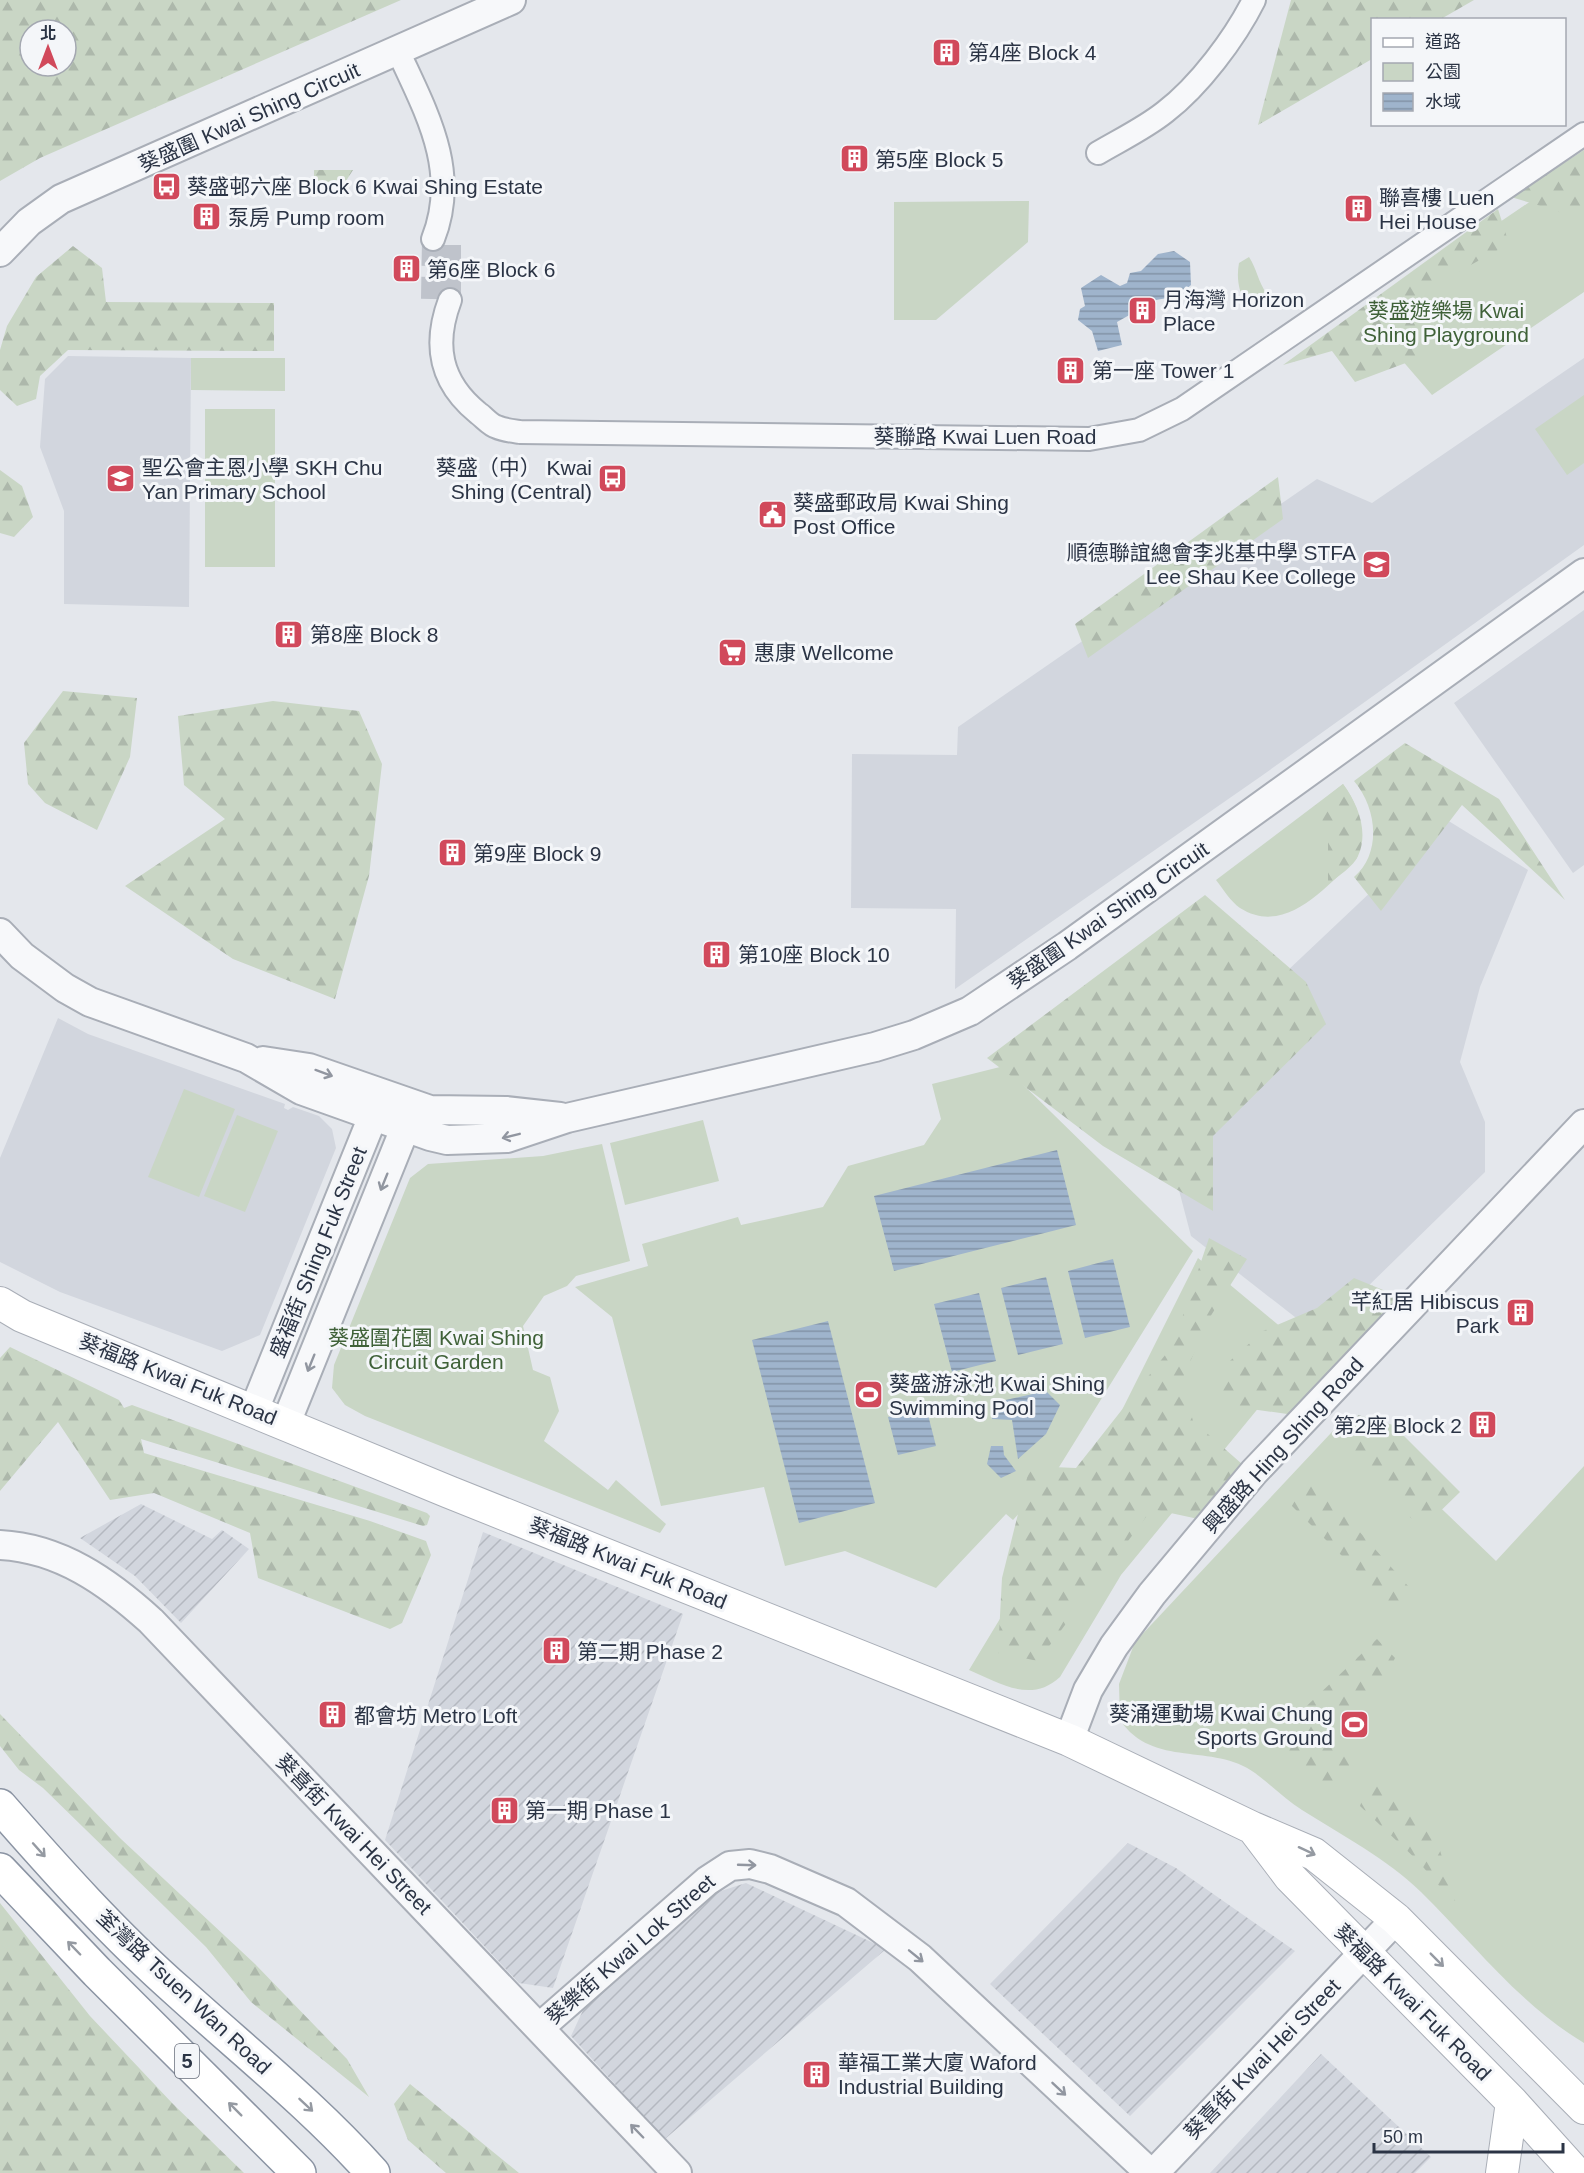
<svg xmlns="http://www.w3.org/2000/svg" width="1584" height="2173" font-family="Helvetica,'Noto Sans TC',sans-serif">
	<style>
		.built { fill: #d2d6de }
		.industrial { fill: url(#industrial-furrows) }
		.green { fill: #c9d6c5 }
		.forest { fill: url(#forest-firs); fill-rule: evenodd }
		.water { fill: url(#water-rules) }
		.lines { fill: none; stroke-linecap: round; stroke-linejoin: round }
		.minor-tunnel { stroke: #bfc3cb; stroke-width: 22; stroke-dasharray: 22 11; stroke-linecap: butt }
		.minor-casing { stroke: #a9aeb7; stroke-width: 26 }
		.tertiary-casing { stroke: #a9aeb7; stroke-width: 32 }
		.secondary-casing { stroke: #a9aeb7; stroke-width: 34 }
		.motorway-casing { stroke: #8b94a3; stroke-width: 36 }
		.minor { stroke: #f7f8fa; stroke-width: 22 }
		.tertiary { stroke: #f7f8fa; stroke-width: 28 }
		.secondary { stroke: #fff; stroke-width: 32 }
		.motorway { stroke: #fff; stroke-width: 33 }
		.oneway { stroke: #9196a0 }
		.oneway2 { stroke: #959aa2 }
		.labels { text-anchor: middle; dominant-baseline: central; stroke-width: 6; stroke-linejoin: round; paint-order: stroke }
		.shield { fill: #f4f6f9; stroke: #676e7b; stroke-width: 1.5 }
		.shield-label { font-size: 20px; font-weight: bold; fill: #2b3445 }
		.poi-label { font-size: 21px; fill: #2b3445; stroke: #f4f6f9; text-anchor: start }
		.street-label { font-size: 21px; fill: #2b3445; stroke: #f4f6f9 }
		.park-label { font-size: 21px; fill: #3f6138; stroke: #f4f6f9 }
	</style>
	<defs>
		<pattern id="industrial-furrows" width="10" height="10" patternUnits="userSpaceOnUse" patternTransform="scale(1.5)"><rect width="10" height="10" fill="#d2d6de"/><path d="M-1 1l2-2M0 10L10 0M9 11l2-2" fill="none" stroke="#b4b8c0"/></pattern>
		<pattern id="forest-firs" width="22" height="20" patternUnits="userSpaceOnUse" patternTransform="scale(1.5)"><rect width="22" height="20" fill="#c9d6c5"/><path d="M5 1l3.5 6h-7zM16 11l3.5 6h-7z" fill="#adb8ab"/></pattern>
		<pattern id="water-rules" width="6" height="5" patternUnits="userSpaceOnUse" patternTransform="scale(1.5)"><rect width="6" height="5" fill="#9fb4cc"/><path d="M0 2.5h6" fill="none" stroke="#8293a7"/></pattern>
	</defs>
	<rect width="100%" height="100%" fill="#e4e7ec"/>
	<path class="built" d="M68,356l123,2 -2,249 -125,-3v-93l-24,-64 5,-68z
		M1584,358v187l-324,232 -305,212 1,-80 -105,-1 1,-154 105,1 1,-28 359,-248 55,24z
		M1584,610v255l-11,8 -119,-170z
		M1447,820l81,50 -48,117 -20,75 25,60v50l-167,163 -127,-99 -22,-84 116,-179z
		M58,1018l30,16 197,70 -1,4 4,2 5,-3 26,9 13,13 4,19 -76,187 -38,16 -162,-59 -60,-30v-104z"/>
	<path class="industrial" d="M141,1504l71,35 10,-9 27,19 -68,74 -46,-47 -55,-38z
		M483,1532l200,82 -130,374 -34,-5 -134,-143z
		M1128,1843l48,25 119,83 -165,165 -140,-132z
		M746,1883l140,66 -221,190 -94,-103 21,-45 110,-94z
		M1321,2054l110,103 -16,16h-205z"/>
	<path class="green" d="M1584,165v127l-152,103 -69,-80z
		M1029,201l-1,41 -92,78h-42v-118z
		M1249,257c8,12 9,25 18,37l-19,14c-9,-14 -12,-29 -9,-45z
		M191,358h94v33l-94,-1z
		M1584,395v68l-17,12 -32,-46z
		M205,409h70v158h-70z
		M1343,784c17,23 22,46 14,74 -31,28 -71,79 -117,50 -9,-6 -17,-19 -24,-28z
		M1004,1066l189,185 -137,221 -43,48 -7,-6 -70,74 -91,-37 -60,15 -21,-79 -103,19 -49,-189 -37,-30 73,-21 -6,-22 96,-27 3,8 82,-18 25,-41 76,-21 17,-26 -9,-35z
		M184,1089l51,20 -36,88 -51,-20z
		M237,1115l41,16 -33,81 -41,-16z
		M703,1120l16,61 -94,24 -15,-62z
		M602,1144l28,117 -54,15 -9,10 -23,10 -21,30 10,44 17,7 9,34 -15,30 64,49 8,-10 50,44 -6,9 -295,-117 -20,-11 -13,-17 2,-23 76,-187 18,-14 115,-8z
		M1198,1258l109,91 -186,226 -61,102c-29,27 -60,6 -91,-7l133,-220z
		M1346,1417l150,144 88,-95v577c-65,-39 -109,-98 -163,-151 -35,-34 -78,-56 -119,-82 -17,-11 -31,-25 -47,-37 -42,-31 -102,-4 -135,-53l-1,-36 16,-42z"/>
	<path class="forest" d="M0,0h401l-361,158 -40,23zM30,30h36v36h-36z
		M1291,0h183l-33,19 -69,1v39l-114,66z
		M1584,150v74l-27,-13 -46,-14z
		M314,170h39l-16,25h-23z
		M1498,209l11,35 -84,46 -6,68 -64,24 -23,-31 -49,14z
		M73,246l29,22 4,34 168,1v48l-206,-1 -28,26 -4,23 -19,7 -17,-16v-40l7,-24 29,-49z
		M0,470l22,16 11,31 -19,20 -14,-4z
		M1278,477l5,42 -195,139 -13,-34z
		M63,691l74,7 -7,59 -33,73 -52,-27 -17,-19 -4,-41z
		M273,701l86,10 23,53 -13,112 -34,123 -102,-40 -108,-73 100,-67 -41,-34 -6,-69z
		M1405,743l94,56 66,101 -103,-95 -81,106 -27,-34c28,-24 23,-69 0,-96z
		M1343,784c15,20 26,48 15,72 -4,10 -20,20 -28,27l-2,-2v-51l-14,-23z
		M1205,895l101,87 20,42 -113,112v75l-110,-65 -116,-88z
		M1209,1238l38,21 -37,58 -28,63 11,41 49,43 -39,56 -51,-11 -114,152 -40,-8 4,-75 28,-112 46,2 97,-123z
		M1354,1278l51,21 -111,116 -71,-10 -2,-36 42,-38 54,-23z
		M10,1347l109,53 5,8 8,-3 295,108 3,3 -3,9 -4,1 -282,-87 3,14 226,68 56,20 5,14 -29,68 -12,6 -132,-51 -8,-45 -96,-40 -44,7 -52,-78 -58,69v-133z
		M1358,1415l35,10 67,67 -38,37 -82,-82z
		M1302,1480l21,11 94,105 -16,19 -116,-116z
		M1377,1639l18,19 -11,23 -62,58 32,18 -23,40 -60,-57z
		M0,1714l121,125 134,125 92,95 22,38 -118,-95 -45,-55 -163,-159 -24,-18 -19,-24z
		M1371,1776l18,13 47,48 21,70 -39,-46 -58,-55z
		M0,1903l90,113 83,88 71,69h-244z
		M410,2084l109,89h-73l-38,-33 -14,-36z"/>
	<path class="water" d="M1174,251l16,11 1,23 -13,11 -22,4 -39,22 5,23 -24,6 -6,-20 -14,-11 2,-11 5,-3 -4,-18 20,-13 19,11 7,-3 3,-10 11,-2 17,-17z
		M1057,1150l19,75 -182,46 -20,-75z
		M1113,1259l17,68 -45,11 -17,-67z
		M1046,1277l17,67 -45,11 -17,-67z
		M979,1293l17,68 -44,11 -18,-68z
		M828,1321l47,182 -76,20 -47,-183z
		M1046,1391l14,14 -14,29 -28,25 -6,-39 -20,-1v-16z
		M926,1407l10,39 -38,9 -10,-38z
		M991,1446h12l1,9 12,16 -15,7 -14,-14z"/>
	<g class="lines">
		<path class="minor-tunnel" d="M432,299l1,-60
			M450,300v-61"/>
		<defs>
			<path id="minor" d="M398,51c28,61 62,120 35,188
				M1098,153c22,-13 47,-25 67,-41 34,-26 70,-74 89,-112
				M450,300c-17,45 -10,82 28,113 6,4 12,12 19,14 6,3 16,4 23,5l569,7 50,-9 43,-21 402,-275"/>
			<path id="tertiary" d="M0,252l29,-30 32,-23 450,-199
				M0,933l22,23 43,32 25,14 156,56 55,32 129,46 17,4 60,-2 60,-20 308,-71 39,-12 56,-24 97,-65 517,-373
				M263,1061l46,7 121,42 76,1 54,6
				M254,1410l128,-316
				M286,1423l128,-317
				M0,1545c60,3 108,37 151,76l526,552
				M1069,1740l19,-50 26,-44 38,-52 102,-122 330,-348
				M539,2028l168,-147 23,-15 20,-2 20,5 76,33 74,56 230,215
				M1154,2173l242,-254"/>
			<path id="secondary" d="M0,1303l22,13 427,176 620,248 184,88 61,26 82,65 188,189
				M1253,1828l37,49 222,225 64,71
				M1502,2173l10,-71"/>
			<path id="motorway" d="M0,1806c57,65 115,130 180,187 65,59 134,114 193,180
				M0,1870l97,102 202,201"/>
		</defs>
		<use href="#minor" class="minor-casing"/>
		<use href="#tertiary" class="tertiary-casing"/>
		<use href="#secondary" class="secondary-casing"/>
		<use href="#motorway" class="motorway-casing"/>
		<use href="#minor" class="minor"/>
		<use href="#tertiary" class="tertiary"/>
		<use href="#secondary" class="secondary"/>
		<use href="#motorway" class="motorway"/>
	</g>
	<defs><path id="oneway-shaft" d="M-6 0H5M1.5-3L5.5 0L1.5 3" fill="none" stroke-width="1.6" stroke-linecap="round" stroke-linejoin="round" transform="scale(1.5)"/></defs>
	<g class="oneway">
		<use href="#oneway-shaft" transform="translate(324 1073) rotate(20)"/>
		<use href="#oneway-shaft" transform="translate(511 1136) rotate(166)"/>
		<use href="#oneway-shaft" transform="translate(384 1182) rotate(112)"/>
		<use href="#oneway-shaft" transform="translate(311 1363) rotate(112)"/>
		<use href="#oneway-shaft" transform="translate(747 1865) rotate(2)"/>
		<use href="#oneway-shaft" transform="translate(916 1956) rotate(39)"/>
		<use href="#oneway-shaft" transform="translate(1059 2089) rotate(43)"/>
		<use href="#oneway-shaft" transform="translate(637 2131) rotate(-134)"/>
	</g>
	<g class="oneway2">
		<use href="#oneway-shaft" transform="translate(39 1850) rotate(48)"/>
		<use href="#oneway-shaft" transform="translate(1307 1851) rotate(25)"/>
		<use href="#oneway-shaft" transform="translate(74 1948) rotate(-134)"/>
		<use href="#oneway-shaft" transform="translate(1437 1960) rotate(45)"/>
		<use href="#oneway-shaft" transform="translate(306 2105) rotate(43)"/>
		<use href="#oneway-shaft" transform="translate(235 2109) rotate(-135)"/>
	</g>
	<defs>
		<symbol id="building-square" viewBox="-11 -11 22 22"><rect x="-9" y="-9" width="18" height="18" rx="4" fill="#d1495b" stroke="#f4f6f9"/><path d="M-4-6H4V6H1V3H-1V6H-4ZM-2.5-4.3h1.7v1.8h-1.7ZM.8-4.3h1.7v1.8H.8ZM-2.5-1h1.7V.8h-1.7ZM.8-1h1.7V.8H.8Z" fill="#fff"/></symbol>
		<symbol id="bus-square" viewBox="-11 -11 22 22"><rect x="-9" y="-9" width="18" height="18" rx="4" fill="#d1495b" stroke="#f4f6f9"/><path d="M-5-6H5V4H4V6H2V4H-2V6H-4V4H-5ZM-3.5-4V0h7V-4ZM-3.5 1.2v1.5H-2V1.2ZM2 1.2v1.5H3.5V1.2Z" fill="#fff"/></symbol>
		<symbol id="school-square" viewBox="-11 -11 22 22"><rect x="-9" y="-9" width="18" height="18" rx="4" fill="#d1495b" stroke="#f4f6f9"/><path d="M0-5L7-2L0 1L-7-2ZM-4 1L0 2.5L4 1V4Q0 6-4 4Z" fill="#fff"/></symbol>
		<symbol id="civic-square" viewBox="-11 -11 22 22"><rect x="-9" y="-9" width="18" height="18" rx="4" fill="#d1495b" stroke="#f4f6f9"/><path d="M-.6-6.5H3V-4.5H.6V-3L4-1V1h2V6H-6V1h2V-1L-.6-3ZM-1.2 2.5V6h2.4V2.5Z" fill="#fff"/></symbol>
		<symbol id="supermarket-square" viewBox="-11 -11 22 22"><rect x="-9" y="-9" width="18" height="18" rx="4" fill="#d1495b" stroke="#f4f6f9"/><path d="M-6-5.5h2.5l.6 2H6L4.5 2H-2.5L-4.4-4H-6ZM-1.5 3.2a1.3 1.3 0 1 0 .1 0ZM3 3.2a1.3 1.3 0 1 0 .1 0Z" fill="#fff"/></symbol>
		<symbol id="stadium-square" viewBox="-11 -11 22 22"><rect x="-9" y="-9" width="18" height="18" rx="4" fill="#d1495b" stroke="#f4f6f9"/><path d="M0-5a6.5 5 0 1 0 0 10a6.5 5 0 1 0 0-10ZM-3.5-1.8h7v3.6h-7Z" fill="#fff"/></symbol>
	</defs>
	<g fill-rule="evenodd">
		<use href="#building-square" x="930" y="36" width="33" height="33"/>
		<use href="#building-square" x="838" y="142" width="33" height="33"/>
		<use href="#bus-square" x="150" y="170" width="33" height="33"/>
		<use href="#building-square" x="1342" y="192" width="33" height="33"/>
		<use href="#building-square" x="190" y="200" width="33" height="33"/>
		<use href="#building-square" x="390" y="252" width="33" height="33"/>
		<use href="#building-square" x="1126" y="294" width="33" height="33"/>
		<use href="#building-square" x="1054" y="354" width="33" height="33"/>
		<use href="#school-square" x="104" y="462" width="33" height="33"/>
		<use href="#bus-square" x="596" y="462" width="33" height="33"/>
		<use href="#civic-square" x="756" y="498" width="33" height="33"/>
		<use href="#school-square" x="1360" y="548" width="33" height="33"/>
		<use href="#building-square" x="272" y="618" width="33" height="33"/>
		<use href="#supermarket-square" x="716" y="636" width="33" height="33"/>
		<use href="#building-square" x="436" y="836" width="33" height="33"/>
		<use href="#building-square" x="700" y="938" width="33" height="33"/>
		<use href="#building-square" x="1504" y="1296" width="33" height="33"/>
		<use href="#stadium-square" x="852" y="1378" width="33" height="33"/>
		<use href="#building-square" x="1466" y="1408" width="33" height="33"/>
		<use href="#building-square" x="540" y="1634" width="33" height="33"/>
		<use href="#building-square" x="316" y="1698" width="33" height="33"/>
		<use href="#stadium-square" x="1338" y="1708" width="33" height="33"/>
		<use href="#building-square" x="488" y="1794" width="33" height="33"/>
		<use href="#building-square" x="800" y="2058" width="33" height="33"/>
	</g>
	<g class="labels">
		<rect class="shield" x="175" y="2044" width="24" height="34" rx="4.5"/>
		<g class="shield-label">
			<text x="187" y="2061">5</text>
		</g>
		<g class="poi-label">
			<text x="968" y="52">第4座 Block 4</text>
			<text x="875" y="159">第5座 Block 5</text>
			<text x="187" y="186">葵盛邨六座 Block 6 Kwai Shing Estate</text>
			<text x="1379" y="197">聯喜樓 Luen<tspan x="1379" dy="24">Hei House</tspan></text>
			<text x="228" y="217">泵房 Pump room</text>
			<text x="427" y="269">第6座 Block 6</text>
			<text x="1163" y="299">月海灣 Horizon<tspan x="1163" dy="24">Place</tspan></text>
			<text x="1092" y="370">第一座 Tower 1</text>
			<text x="142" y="467">聖公會主恩小學 SKH Chu<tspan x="142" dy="24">Yan Primary School</tspan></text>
			<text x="592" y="467" text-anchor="end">葵盛（中） Kwai<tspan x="592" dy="24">Shing (Central)</tspan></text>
			<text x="793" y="502">葵盛郵政局 Kwai Shing<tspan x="793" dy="24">Post Office</tspan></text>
			<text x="1356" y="552" text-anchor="end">順德聯誼總會李兆基中學 STFA<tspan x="1356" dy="24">Lee Shau Kee College</tspan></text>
			<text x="310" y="634">第8座 Block 8</text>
			<text x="754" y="652">惠康 Wellcome</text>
			<text x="473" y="853">第9座 Block 9</text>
			<text x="738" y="954">第10座 Block 10</text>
			<text x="1499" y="1301" text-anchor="end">芊紅居 Hibiscus<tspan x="1499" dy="24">Park</tspan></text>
			<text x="889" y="1383">葵盛游泳池 Kwai Shing<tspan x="889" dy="24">Swimming Pool</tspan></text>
			<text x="1462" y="1425" text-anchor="end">第2座 Block 2</text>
			<text x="577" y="1651">第二期 Phase 2</text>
			<text x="1333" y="1713" text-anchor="end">葵涌運動場 Kwai Chung<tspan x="1333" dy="24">Sports Ground</tspan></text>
			<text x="354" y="1715">都會坊 Metro Loft</text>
			<text x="525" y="1810">第一期 Phase 1</text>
			<text x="838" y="2062">華福工業大廈 Waford<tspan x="838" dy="24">Industrial Building</tspan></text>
		</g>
		<g class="street-label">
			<text transform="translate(249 117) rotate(-24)">葵盛圍 Kwai Shing Circuit</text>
			<text x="985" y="436">葵聯路 Kwai Luen Road</text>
			<text transform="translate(1108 915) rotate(-35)">葵盛圍 Kwai Shing Circuit</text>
			<text transform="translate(318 1252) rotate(-68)">盛福街 Shing Fuk Street</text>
			<text transform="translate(178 1379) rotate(22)">葵福路 Kwai Fuk Road</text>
			<text transform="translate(1283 1445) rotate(-48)">興盛路 Hing Shing Road</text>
			<text transform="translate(628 1563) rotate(22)">葵福路 Kwai Fuk Road</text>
			<text transform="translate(354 1834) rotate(46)">葵喜街 Kwai Hei Street</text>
			<text transform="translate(630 1949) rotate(-41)">葵樂街 Kwai Lok Street</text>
			<text transform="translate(184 1992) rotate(43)">荃灣路 Tsuen Wan Road</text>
			<text transform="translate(1413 2002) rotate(45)">葵福路 Kwai Fuk Road</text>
			<text transform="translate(1262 2059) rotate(-46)">葵喜街 Kwai Hei Street</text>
		</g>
		<g class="park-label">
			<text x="1446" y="310">葵盛遊樂場 Kwai<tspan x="1446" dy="24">Shing Playground</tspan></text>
			<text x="436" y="1337">葵盛圍花園 Kwai Shing<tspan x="436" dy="24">Circuit Garden</tspan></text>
		</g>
	</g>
	<rect x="1371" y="18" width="195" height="108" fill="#f4f6f9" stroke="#a4a8b1" stroke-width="1.5"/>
	<rect x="1383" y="38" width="30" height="9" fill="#ffffff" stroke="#a4a8b1" stroke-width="1.5"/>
	<text x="1425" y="48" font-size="18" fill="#2b3445">道路</text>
	<rect x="1383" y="63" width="30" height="18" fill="#c9d6c5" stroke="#a4a8b1" stroke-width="1.5"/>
	<text x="1425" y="78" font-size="18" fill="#2b3445">公園</text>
	<rect x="1383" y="93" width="30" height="18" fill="url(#water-rules)" stroke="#a4a8b1" stroke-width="1.5"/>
	<text x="1425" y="108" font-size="18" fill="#2b3445">水域</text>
	<g transform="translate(48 48)"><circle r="28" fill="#f4f6f9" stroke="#a4a8b1" stroke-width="1.5"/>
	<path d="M0-4.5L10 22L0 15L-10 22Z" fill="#d1495b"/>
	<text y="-9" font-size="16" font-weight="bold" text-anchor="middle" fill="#2b3445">北</text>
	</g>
	<path d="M1374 2143v9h189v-9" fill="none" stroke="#2b3445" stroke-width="3"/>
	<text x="1383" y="2143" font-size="18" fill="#2b3445" stroke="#f4f6f9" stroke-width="4.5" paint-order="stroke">50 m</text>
</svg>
